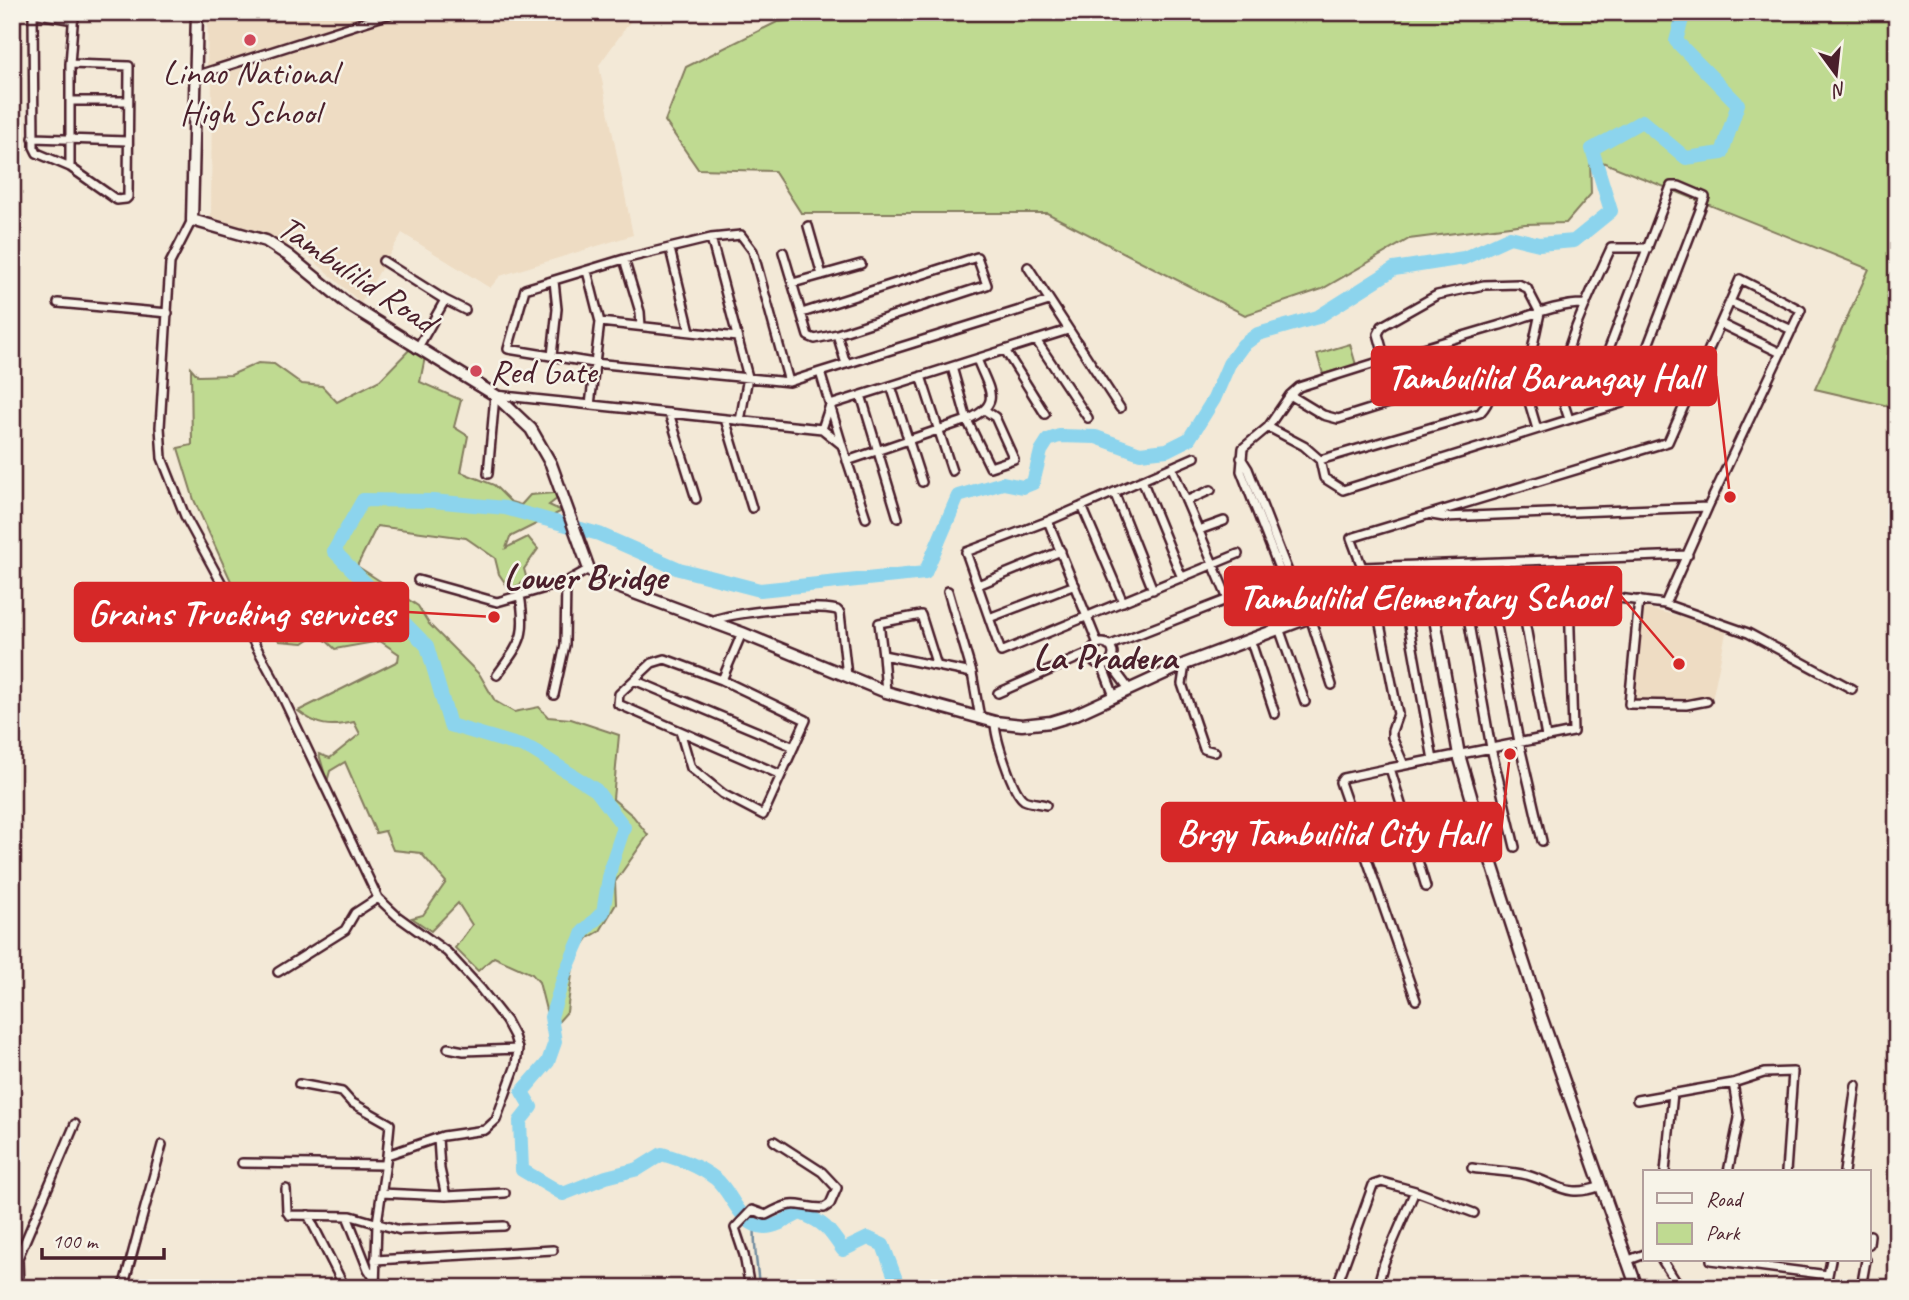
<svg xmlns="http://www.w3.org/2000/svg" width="1909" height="1300" font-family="Caveat,sans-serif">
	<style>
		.built { fill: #eedcc3 }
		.green { fill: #bfda91; stroke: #847c5e; stroke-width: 2 }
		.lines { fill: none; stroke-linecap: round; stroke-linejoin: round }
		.stream { stroke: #728c9f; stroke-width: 2.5 }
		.river { stroke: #8cd4ed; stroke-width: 14 }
		.street-casing { stroke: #4a1f2b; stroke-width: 12 }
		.secondary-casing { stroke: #4a1f2b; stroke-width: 15 }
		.street { stroke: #f7f3e8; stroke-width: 7 }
		.secondary { stroke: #f7f3e8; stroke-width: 10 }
		.poi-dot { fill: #d1495b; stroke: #f7f3e8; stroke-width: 2.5 }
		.labels { text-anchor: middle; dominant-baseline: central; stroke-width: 5; stroke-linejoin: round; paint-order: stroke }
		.poi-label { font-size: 35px; fill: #4a1f2b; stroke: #f7f3e8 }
		.street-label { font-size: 35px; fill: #4a1f2b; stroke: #f7f3e8 }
		.neighbourhood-label { font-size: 37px; font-weight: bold; fill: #4a1f2b; stroke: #f7f3e8 }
		.leader { fill: none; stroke: #d62828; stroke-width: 2.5 }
		.callout-dot { fill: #d62828; stroke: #f7f3e8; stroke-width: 2.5 }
		.callout { fill: #d62828; stroke: #d62828; stroke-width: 2.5 }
		.callout-label { font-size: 37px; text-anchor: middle; font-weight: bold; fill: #fff }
	</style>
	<rect width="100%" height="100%" fill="#f3e9d7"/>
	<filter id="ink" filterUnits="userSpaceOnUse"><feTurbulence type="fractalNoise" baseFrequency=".0143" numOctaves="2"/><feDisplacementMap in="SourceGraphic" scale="14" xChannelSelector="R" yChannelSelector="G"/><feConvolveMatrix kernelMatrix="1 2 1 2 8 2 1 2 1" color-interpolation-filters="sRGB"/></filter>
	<g filter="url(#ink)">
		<path class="built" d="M208,12h168l-169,55z
			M415,12h222l-38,53 34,170 -133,41 -10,12 -88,-55 -41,70 -59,-53 -91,-28 1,-145z
			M1642,607l85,21 -15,72h-77z"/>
		<path class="green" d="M887,12h1010v396l-82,-19 54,-120 -279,-112 1,37 -25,29 -41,1 -116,15 -87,50 -77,26 -198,-102h-246l-27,-42 -76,-2 -33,-48 21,-54 91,-45z
			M1350,344l6,21 -33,9 -6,-20z
			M411,348l14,9 -5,25 41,18 -7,27 14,9 -7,36 33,13 17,17 10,3 9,-10 36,-3 -17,13 13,6 -52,26 -4,11 22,-11 10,12 -14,20 3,11 -17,10 -11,-16 -4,-16 -29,-20 -89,-12 -20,40 61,40 11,18 51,51 15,26 19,11 25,-5 9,10 23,2 48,16 -6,64 20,17 15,19 -33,47 1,22 -16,27 -12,7 -14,21 -7,53 -16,18 -12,-48 -7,-8 -38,-17 -16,14 -23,-23 17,-23 -14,-22 -27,28 -19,-13 11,-3 23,-33 -25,-29 -28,-3 -8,-19 -9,2 -31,-71 -15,9 -3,11 -8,-28 11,4 30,-24 -6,-12c-24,6 -37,4 -56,-11l100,-50 1,-7 -19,-13 -45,8 -17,-16 -15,10 -24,-2 -9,-19 -19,3 -57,-125 -16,-52 14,-3 -1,-77 7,8 33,-1 27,-12 16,1 28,20 20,2 15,16 43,-22z"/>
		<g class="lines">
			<path class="stream" d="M755,1225c-2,21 3,42 4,63"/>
			<path class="river" d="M899,1288l-16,-43 -15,-7 -25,12c-14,-21 -19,-28 -43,-37 -10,5 -24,14 -35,14 -25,0 -33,-35 -49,-48 -17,-13 -34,-19 -54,-25l-24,15 -32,8 -43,17 -41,-24 -2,-49 11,-14 -9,-15 26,-30 7,-20 -4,-25 14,-44 18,-41 20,-20 8,-46 13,-39 -28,-37 -65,-41 -81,-24 -23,-79 -93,-95 29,-51 70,1 72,7 94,26 80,35 81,21 165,-17 33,-77 45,-13 20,4 10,-4 8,-32 7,-11 11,-4 37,1 44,16 27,-3 22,-11 25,-40 15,-35 14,-19 15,-11 60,-17 76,-48 70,-11 46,-21 29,7 35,-3 37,-30 -19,-62 50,-28 44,37 36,-5 16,-49 -62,-63 8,-29"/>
			<defs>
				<path id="street" d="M70,64l59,2 -1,131 -2,2 -9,1 -47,-33 -33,-14 -3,-6 -1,-134 41,7
					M195,76l201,-64
					M71,101h57
					M33,138l94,3
					M70,167v-103l4,-52
					M192,220l-22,43 -10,164 2,31 23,58 91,167 102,215 19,18 50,36 33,36 26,33 8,15 4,13 -2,16 -20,55 -11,10 -42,6 -56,19 -10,68 -2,65
					M808,226l14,49
					M711,238l37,139 -8,44
					M670,249l20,82
					M783,252l25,84 7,3 22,-5 9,30
					M624,259l16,53 1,14
					M383,261l62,39 20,10
					M1028,267l92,141
					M587,271l13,51 -10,83
					M793,283l68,-19
					M1730,302l62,28
					M58,303l110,10
					M802,313l175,-56 10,28 -150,49
					M600,322l137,15
					M1721,324l60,29
					M1036,340l52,78
					M417,349l28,-49
					M1005,350l40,64
					M552,356l5,-47 -3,-28
					M1385,359l-7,-25 4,-8 55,-31 47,-10 34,-1 9,4 13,25 -10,46 -4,33 11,37
					M952,367l15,53 23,47 24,-8 -19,-42 -9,-6
					M921,376l31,95
					M789,382l-36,-131 -12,-16 -30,3 -87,21 -99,30 -17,60 86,14 195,19 31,-10
					M891,386l31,96
					M861,395l37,123
					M1290,395l33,20 15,4 192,-60
					M669,413l27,86
					M725,419l27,89
					M1569,419c-3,-9 -8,-21 -8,-32 -1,-34 35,-106 50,-139h37
					M1268,427l36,19 16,14 4,18 19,12 279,-87 8,-11 75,-195 -26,-11h-8l-74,194 6,28
					M822,429l8,-24 238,-75
					M842,445l-22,-73 229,-71
					M1195,457l-147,64 -82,31 35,100 237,-98
					M1241,458l7,11 58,149
					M1320,460l160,-47c12,-13 12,-24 12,-42
					M847,461l120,-41c37,-17 22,-29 10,-61
					M1172,468l56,131
					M488,474l7,-79 327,34 20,16 24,73
					M1142,480l40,98
					M1114,492l39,98
					M1186,501l25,-11
					M1082,506l41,96
					M1432,515l12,2 264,-10
					M1048,521l50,123
					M1199,530l25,-9
					M1362,567l326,-12
					M418,580l79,22 69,-20
					M978,585l83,-34
					M948,591l24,82 8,45
					M1521,599l25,138
					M1492,600l27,142 23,99
					M1639,600l-10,104 57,1 21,-4
					M1465,601l26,147 24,99
					M1432,602l163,-7 70,9 83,29 104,56
					M1405,603l28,157
					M1310,617l22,68
					M989,618l86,-33
					M1299,620l-58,-149 2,-23 25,-21 22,-32 9,-8c66,-21 132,-42 198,-61 28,-8 60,-23 89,-22
					M711,621c25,-9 101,-17 126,-11l3,3 7,63
					M1279,628l26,74
					M1250,639l25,75
					M1091 654a11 11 0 1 1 22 0a11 11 0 1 1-22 0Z
					M1108,646l149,-58
					M883,655l-4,-32 42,-8 16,51
					M1109,662l20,27
					M1185,664l-3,20 22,65 11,3
					M1102,665l12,31
					M497,675c24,-33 30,-38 23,-80
					M634,680l160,67
					M722,680l20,-47
					M886,692l-3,-37 89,18
					M998,693l93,-41
					M554,695l11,-50 1,-63 23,-13
					M995,722c0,15 17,70 29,78 6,3 15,3 22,5
					M680,731l11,37 32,26 40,21 43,-95 -84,-40 -57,-21 -13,4 -33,31 -1,10 163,71
					M1404,765l-12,-28v-6l6,-17 -22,-110 -25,-66 317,-96 72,-163 61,31 -93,197 -43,97
					M1390,768l-47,10 -3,4 76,218
					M1426,887l-36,-119 183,-36 -4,-135
					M278,972l67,-42 10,-17 23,-15
					M448,1048l16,3 54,-2
					M299,1084l43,8 9,10 39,22 -3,31
					M12,1092l1,-1
					M1637,1100l96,-17 31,-10 29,-1 -7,100
					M438,1138l2,31 6,27 59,-3
					M242,1163l143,2
					M1472,1168c18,3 38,3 55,7 31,9 40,24 74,11
					M1665,1172l8,-79
					M1728,1172l11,-54 -6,-35
					M1844,1172l12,-87
					M286,1189l1,23 2,3 62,1 49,14 104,-4
					M381,1193l65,3
					M308,1215l37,73
					M347,1216l21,53 6,9
					M1869,1244l1,-9
					M375,1260l178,-10
					M1662,1260l18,28
					M1711,1260l117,15 3,-15
					M1626,1261l19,-7
					M19,1288l-1,-30 57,-134
					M123,1288l39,-143
					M750,1288l-6,-33 -9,-27 17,-18 14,5c31,-17 28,-8 58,-7l6,-4 7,-16 -15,-16 -48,-31
					M1336,1288l37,-103 9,-3 33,9
					M1377,1288l7,-25 31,-72 59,22
					M1861,1288l5,-28"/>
				<path id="secondary" d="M197,12l-5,208 74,21 23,15 60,49 146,90 36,34 20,35 38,105 8,8 13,7 132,49 144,59 109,30 27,3 29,-3 23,-7 111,-51 144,-54 47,-6 56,-2 27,153 21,72 62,192 95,269"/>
			</defs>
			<use href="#street" class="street-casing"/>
			<use href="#secondary" class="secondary-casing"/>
			<use href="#street" class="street"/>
			<use href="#secondary" class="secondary"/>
		</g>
	</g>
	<g class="poi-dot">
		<circle cx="250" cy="40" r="7"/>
		<circle cx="476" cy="371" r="7"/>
	</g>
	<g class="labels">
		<g class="poi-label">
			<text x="250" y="72">Linao National<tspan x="250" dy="40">High School</tspan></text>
			<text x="490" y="371" text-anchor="start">Red Gate</text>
		</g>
		<g class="street-label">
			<text transform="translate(357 274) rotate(34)">Tambulilid Road</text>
		</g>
		<g class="neighbourhood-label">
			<text x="585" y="576">Lower Bridge</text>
			<text x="1105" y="656">La Pradera</text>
		</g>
	</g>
	<path class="leader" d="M1730 497L1716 376M1679 664L1621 596M494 617L408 612M1510 754L1501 832"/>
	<g class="callout-dot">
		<circle cx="1730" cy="497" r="7"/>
		<circle cx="1679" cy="664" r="7"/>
		<circle cx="494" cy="617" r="7"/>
		<circle cx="1510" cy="754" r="7"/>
	</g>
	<g class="callout">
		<rect x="1372" y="347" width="344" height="58" rx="7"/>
		<rect x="1225" y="567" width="396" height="58" rx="7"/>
		<rect x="75" y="583" width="333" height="58" rx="7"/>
		<rect x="1162" y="803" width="339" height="58" rx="7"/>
	</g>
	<g class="callout-label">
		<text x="1544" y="389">Tambulilid Barangay Hall</text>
		<text x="1423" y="609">Tambulilid Elementary School</text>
		<text x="241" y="625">Grains Trucking services</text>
		<text x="1331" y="845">Brgy Tambulilid City Hall</text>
	</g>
	<rect width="1909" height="1300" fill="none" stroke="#f7f3e8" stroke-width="42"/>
	<rect x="21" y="21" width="1867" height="1258" fill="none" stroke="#4a1f2b" stroke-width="2.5" filter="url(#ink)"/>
	<rect x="1643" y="1170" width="228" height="91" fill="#f7f3e8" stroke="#b29e9c" stroke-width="2"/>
	<rect x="1657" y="1193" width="35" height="10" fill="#f7f3e8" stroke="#b29e9c" stroke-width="2"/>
	<text x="1706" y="1206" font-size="21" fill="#4a1f2b">Road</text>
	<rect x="1657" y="1223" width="35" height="21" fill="#bfda91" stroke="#b29e9c" stroke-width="2"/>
	<text x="1706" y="1240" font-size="21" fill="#4a1f2b">Park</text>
	<g transform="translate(1836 74) rotate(165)" stroke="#f7f3e8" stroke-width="5" paint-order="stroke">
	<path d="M0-5L12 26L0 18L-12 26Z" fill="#4a1f2b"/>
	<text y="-10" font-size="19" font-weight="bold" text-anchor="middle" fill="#4a1f2b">N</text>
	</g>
	<path d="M42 1248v10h122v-10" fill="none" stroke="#4a1f2b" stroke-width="3.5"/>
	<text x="52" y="1248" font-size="21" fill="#4a1f2b" stroke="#f7f3e8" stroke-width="5" paint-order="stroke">100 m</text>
</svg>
